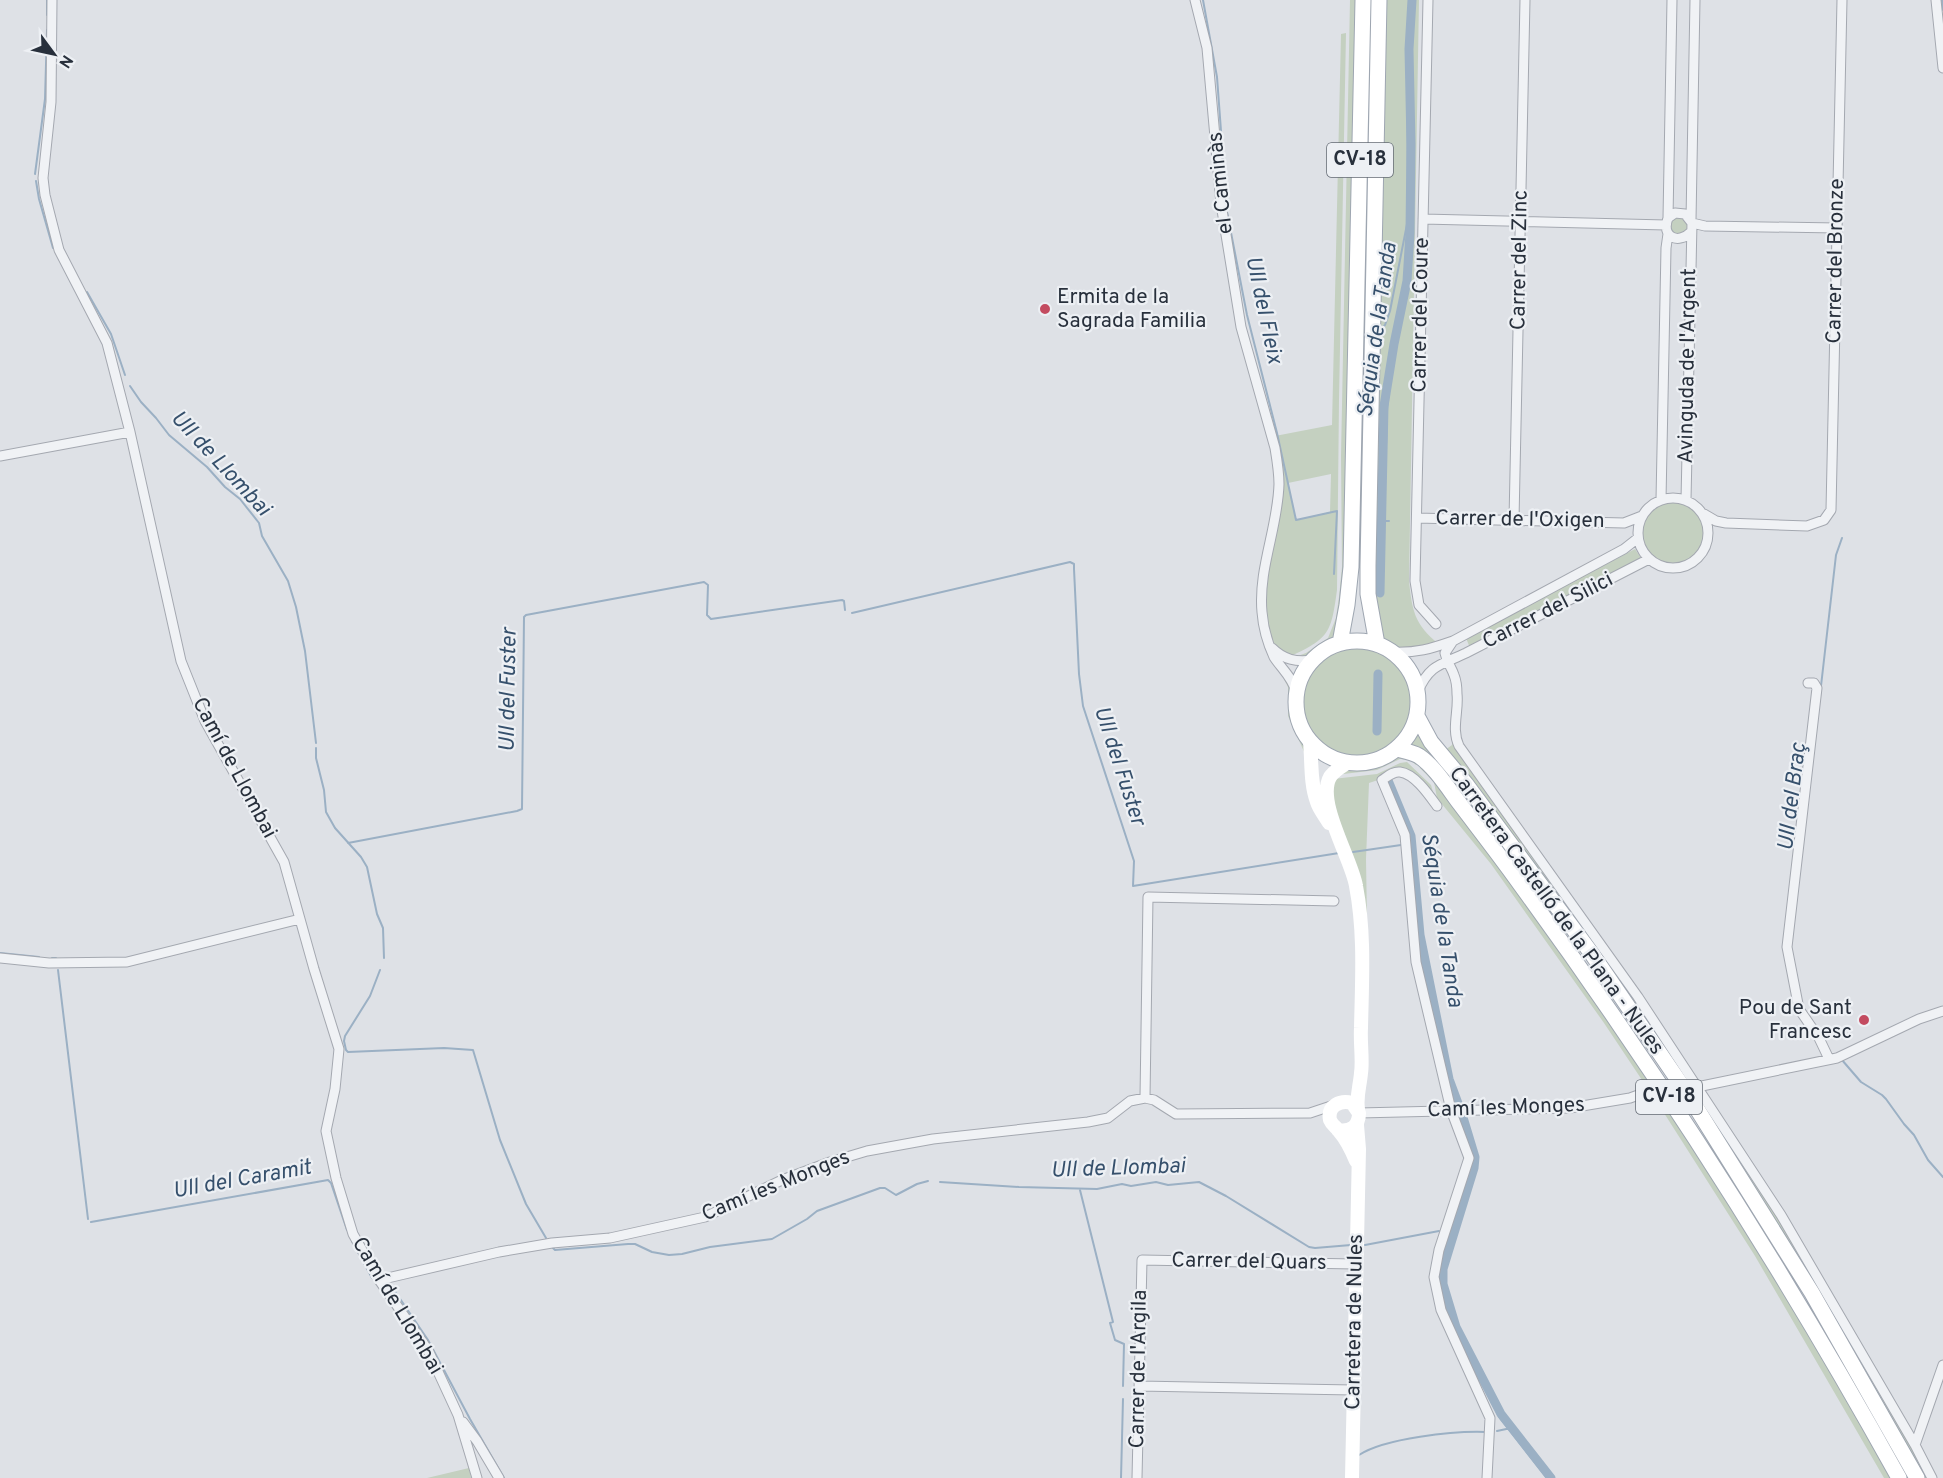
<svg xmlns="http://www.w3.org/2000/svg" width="1943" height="1478" font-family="Overpass,sans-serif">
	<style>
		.green { fill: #c4d0c0; fill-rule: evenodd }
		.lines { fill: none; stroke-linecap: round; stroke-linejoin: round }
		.stream { stroke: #9bb0c4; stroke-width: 2 }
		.canal { stroke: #9bb0c4; stroke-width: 9 }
		.street-casing { stroke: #a4a8b0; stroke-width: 11 }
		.primary-casing { stroke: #9ea6b1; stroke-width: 17 }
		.street { stroke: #f0f2f5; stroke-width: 9 }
		.secondary { stroke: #fff; stroke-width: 14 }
		.primary { stroke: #fff; stroke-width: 15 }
		.poi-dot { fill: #c34b60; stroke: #edf0f4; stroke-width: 2 }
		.labels { text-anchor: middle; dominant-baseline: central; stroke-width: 4.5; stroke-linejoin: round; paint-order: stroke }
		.shield { fill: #edf0f4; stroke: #636a73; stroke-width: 1.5 }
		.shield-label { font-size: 20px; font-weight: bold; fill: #28303c }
		.street-label { font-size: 21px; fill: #28303c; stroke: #edf0f4 }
		.poi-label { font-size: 21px; fill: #28303c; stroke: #edf0f4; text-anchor: start }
		.water-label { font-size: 22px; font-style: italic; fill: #36506c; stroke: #edf0f4 }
	</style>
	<rect width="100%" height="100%" fill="#dee1e6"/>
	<path class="green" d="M1350,0h9l-13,579 -10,55c-8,12 -26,26 -41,23l11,-4 22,-15 8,-20 3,-21 3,-30 -1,-111z
		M1384,0h35l-10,581c3,28 5,44 30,63 -18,6 -47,12 -57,-9 -4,-9 -5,-19 -8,-28z
		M1346,33l-7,367 -2,190c-6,43 -7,48 -48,67l-16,-11 -5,-12 -4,-45 16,-85 -5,-68 57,-11 9,-391zM1331,474l-1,38 -34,8 -8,-37z
		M1684,216l6,12 -10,8 -9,-4 -1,-10 4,-5z
		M1642 533a31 31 0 1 1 62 0a31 31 0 1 1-62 0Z
		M1635,549l6,9 -171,90 -4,-10z
		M1302 702a55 55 0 1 1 110 0a55 55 0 1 1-110 0Z
		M1285,674l7,14 -1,17 3,18 13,23 -1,10 -18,-40v-29l-4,-8z
		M1419,728l15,25 -6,4 -22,-10z
		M1453,741l61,90 111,154 120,177 186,316h-7l-96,-169 -383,-559 7,-5z
		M1400,756l19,7 -3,2 -6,-5 -10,-1 -23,11 -42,5 9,-6 31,-2z
		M1407,762l24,23 4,14 -33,-27 -33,11 -3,76 1,60 -34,-106v-34l44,-5 23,-11z
		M1422,766l101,128 201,295 170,289h-10l-129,-222 -91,-143 -60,-90 -113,-159 -54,-66 -3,-16 -14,-14z
		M469,1468l2,10h-44z"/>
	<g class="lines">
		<path class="stream" d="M47,0v15
			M1203,0l14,77 10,135 20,103 30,118 19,87 41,-9 -3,63
			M1942,0l1,10
			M35,174l10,-75 2,-69
			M36,181l3,18 14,49
			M87,292l24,42 14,41
			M1380,330l5,-5 5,-14 18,-92 -1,-181 3,-38
			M130,386l11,16 15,16 13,17 38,32 18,20 15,12 19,24 3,13 26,45 8,26 9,44 11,92
			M1389,521h-5l3,-111 4,-36 18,-94 -2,-1
			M852,613l218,-51 4,2v5l5,105 4,32 51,155 -1,25 206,-33
			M1821,686l15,-131 6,-17
			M316,748v10l8,32 2,22 9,16 26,29 6,10 10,47 6,14 1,30
			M348,843l169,-32 5,-2 2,-192 2,-2 178,-33 4,3 -1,30 4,4 131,-19 2,1 1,9
			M1353,852l48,-7
			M1418,938l19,94
			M0,953l39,4
			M52,958h4
			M58,970l30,249
			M380,970l-10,26 -25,40 -1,5 2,9 2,2 96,-4 29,2 27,90 26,64 20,34
			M1842,1060l19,22 21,13 4,4 18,25 10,11 14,25 15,17
			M1449,1084l6,17
			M1460,1116l10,31
			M940,1182l79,5 78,2 25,-5 9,2 25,-4 12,3 31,-3 27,14 83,51 6,1 36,-3
			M1080,1190l33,132 -3,1 5,17 9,4 -1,42
			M91,1222l237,-42 3,3 16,47
			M352,1241l20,37
			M1365,1245l74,-14
			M552,1247l3,3 73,-6h7l17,8 17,3 13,-1 28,-7 62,-8 35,-20 10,-8 63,-23h5l11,7 21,-11 11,-3
			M385,1281l5,3 38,56 42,79 34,59
			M1449,1317c-4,-11 -8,-24 -9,-36 -3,-36 24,-81 32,-117
			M1460,1342l40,76 47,60
			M1497,1431l14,-3
			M1359,1455c26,-17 95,-24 126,-23
			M1121,1478l2,-79"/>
		<path class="canal" d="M1380,593l4,-187 10,-62 13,-63 3,-48 1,-89 -2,-95 3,-49
			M1377,731l1,-57
			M1387,778l24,58 9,99 29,144 10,27
			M1462,1114l13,43 -1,11 -31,101v15l13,43 45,87 50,64"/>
		<defs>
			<path id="street" d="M52,0l-1,102 -8,76 2,17 14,55 48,93 23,89 51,229 24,60 79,141 30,107 25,80 -4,40 -9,42 10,47 17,56 26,46 49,70 30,65 19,63
				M1195,0l12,48 14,156 14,86 6,37 34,121c2,12 4,24 4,36 -1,43 -21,85 -17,128 1,14 6,32 12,45 7,11 19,21 22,35
				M1428,0l-13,581 4,24 17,19
				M1936,0l7,68
				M1668,218l4,-218
				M1423,219l243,6
				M1691,220l4,-220
				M1692,223l13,3 132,2
				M0,456l130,-24
				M1638 533a35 35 0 1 1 70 0a35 35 0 1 1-70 0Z
				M1661,500l5,-252 2,-14
				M1686,500l6,-277 -7,-9 -10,-1 -7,5c-7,19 10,27 23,14
				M1704,514l12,7 10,2 81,3 17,-6 7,-10 11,-510
				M1417,518l207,5 18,-7
				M1514,520l11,-520
				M1453,641l-8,12c2,10 6,13 9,22 2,5 3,13 3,19 2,17 -6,35 2,52l179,251 143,218 134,230 17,33
				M1272,648c12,12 24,14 40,12
				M1392,652c25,1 38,-3 61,-11l171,-92 14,-11
				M1808,683h6l3,5 -30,259 12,62 20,29 10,21
				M1418,691c12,-27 23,-26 48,-38l183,-94
				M1437,806c-8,-11 -22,-32 -37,-34 -7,-1 -13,5 -18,8l23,55 11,127 35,148 18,48 -30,92 -5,27 7,33 49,108 -3,60
				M0,958l49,5 78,-1 173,-43
				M1697,1087l140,-29 82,-39 24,-8
				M1145,1098l3,-201 186,4
				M1359,1113l211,-5 60,-10 11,-4
				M379,1280l120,-28 53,-9 58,-5 95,-21 77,-37 48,-18 37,-11 66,-12 155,-17 20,-4 22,-17 15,-3 9,2 22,14 134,-1 24,-8
				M1139,1386l214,4
				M463,1422l14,19 22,37
				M1915,1445l28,-80
				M1137,1478l5,-218 214,4"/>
			<path id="primary" d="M1296 702a61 61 0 1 1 122 0a61 61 0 1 1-122 0Z
				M1340,643l7,-38 4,-38 12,-567
				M1377,644l-9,-50v-28l11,-566
				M1417,716l14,26 35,42 126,170 97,142 123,197 105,185
				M1397,749c8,2 15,3 22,7 16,11 29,32 41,48 22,29 44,57 65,87 137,188 261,383 374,587"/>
		</defs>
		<use href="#street" class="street-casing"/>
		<use href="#primary" class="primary-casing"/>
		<use href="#street" class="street"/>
		<path class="secondary" d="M1310,742c2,20 0,41 7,60 2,7 8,14 12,21
			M1347,763c-6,4 -13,8 -17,14 -14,25 22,83 26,109 9,47 6,94 5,142 -1,14 2,33 0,45 -1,13 -5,23 -3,36
			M1338,1130c13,2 21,-4 21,-17l-7,-10c-11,-3 -25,2 -22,17 2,5 6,7 9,11 8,9 13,20 17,30
			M1352,1478l7,-329 -2,-24"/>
		<use href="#primary" class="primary"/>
	</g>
	<g class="poi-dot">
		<circle cx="1045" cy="309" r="6"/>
		<circle cx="1864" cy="1020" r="6"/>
	</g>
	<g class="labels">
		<g class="shield">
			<rect x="1327" y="143" width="66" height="34" rx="4.5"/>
			<rect x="1636" y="1080" width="66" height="34" rx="4.5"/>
		</g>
		<g class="shield-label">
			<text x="1360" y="160">CV-18</text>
			<text x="1669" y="1097">CV-18</text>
		</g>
		<g class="street-label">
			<text transform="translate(1221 183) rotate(-96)">el Caminàs</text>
			<text transform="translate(1520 260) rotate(-89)">Carrer del Zinc</text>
			<text transform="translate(1836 261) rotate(-89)">Carrer del Bronze</text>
			<text transform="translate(1421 315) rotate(-89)">Carrer del Coure</text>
			<text transform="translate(1688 366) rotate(-89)">Avinguda de l'Argent</text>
			<text transform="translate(1520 520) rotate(1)">Carrer de l'Oxigen</text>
			<text transform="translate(1548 611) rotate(-27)">Carrer del Silici</text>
			<text transform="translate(234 768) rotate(62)">Camí de Llombai</text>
			<text transform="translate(1556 911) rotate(54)">Carretera Castelló de la Plana - Nules</text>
			<text transform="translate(1506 1108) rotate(-2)">Camí les Monges</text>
			<text transform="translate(776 1186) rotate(-22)">Camí les Monges</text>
			<text transform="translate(1249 1262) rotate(1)">Carrer del Quars</text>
			<text transform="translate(397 1306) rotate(59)">Camí de Llombai</text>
			<text transform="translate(1355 1322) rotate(-89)">Carretera de Nules</text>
			<text transform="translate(1139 1369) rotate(-89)">Carrer de l'Argila</text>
		</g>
		<g class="poi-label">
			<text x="1057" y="297">Ermita de la<tspan x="1057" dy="24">Sagrada Familia</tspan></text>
			<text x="1852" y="1008" text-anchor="end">Pou de Sant<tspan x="1852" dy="24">Francesc</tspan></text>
		</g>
		<g class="water-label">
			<text transform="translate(1263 310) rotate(78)">Ull del Fleix</text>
			<text transform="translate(1378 330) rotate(-82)">Séquia de la Tanda</text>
			<text transform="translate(220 464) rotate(47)">Ull de Llombai</text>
			<text transform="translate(509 690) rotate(-89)">Ull del Fuster</text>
			<text transform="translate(1119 766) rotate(72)">Ull del Fuster</text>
			<text transform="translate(1793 797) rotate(-83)">Ull del Braç</text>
			<text transform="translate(1441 920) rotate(81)">Séquia de la Tanda</text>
			<text transform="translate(1118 1169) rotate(-2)">Ull de Llombai</text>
			<text transform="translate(242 1180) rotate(-10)">Ull del Caramit</text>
		</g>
	</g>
	<g transform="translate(54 54) rotate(123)" stroke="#edf0f4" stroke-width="4.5" paint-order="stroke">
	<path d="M0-4.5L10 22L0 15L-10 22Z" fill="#28303c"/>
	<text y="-9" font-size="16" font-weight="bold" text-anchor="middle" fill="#28303c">N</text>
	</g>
</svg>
